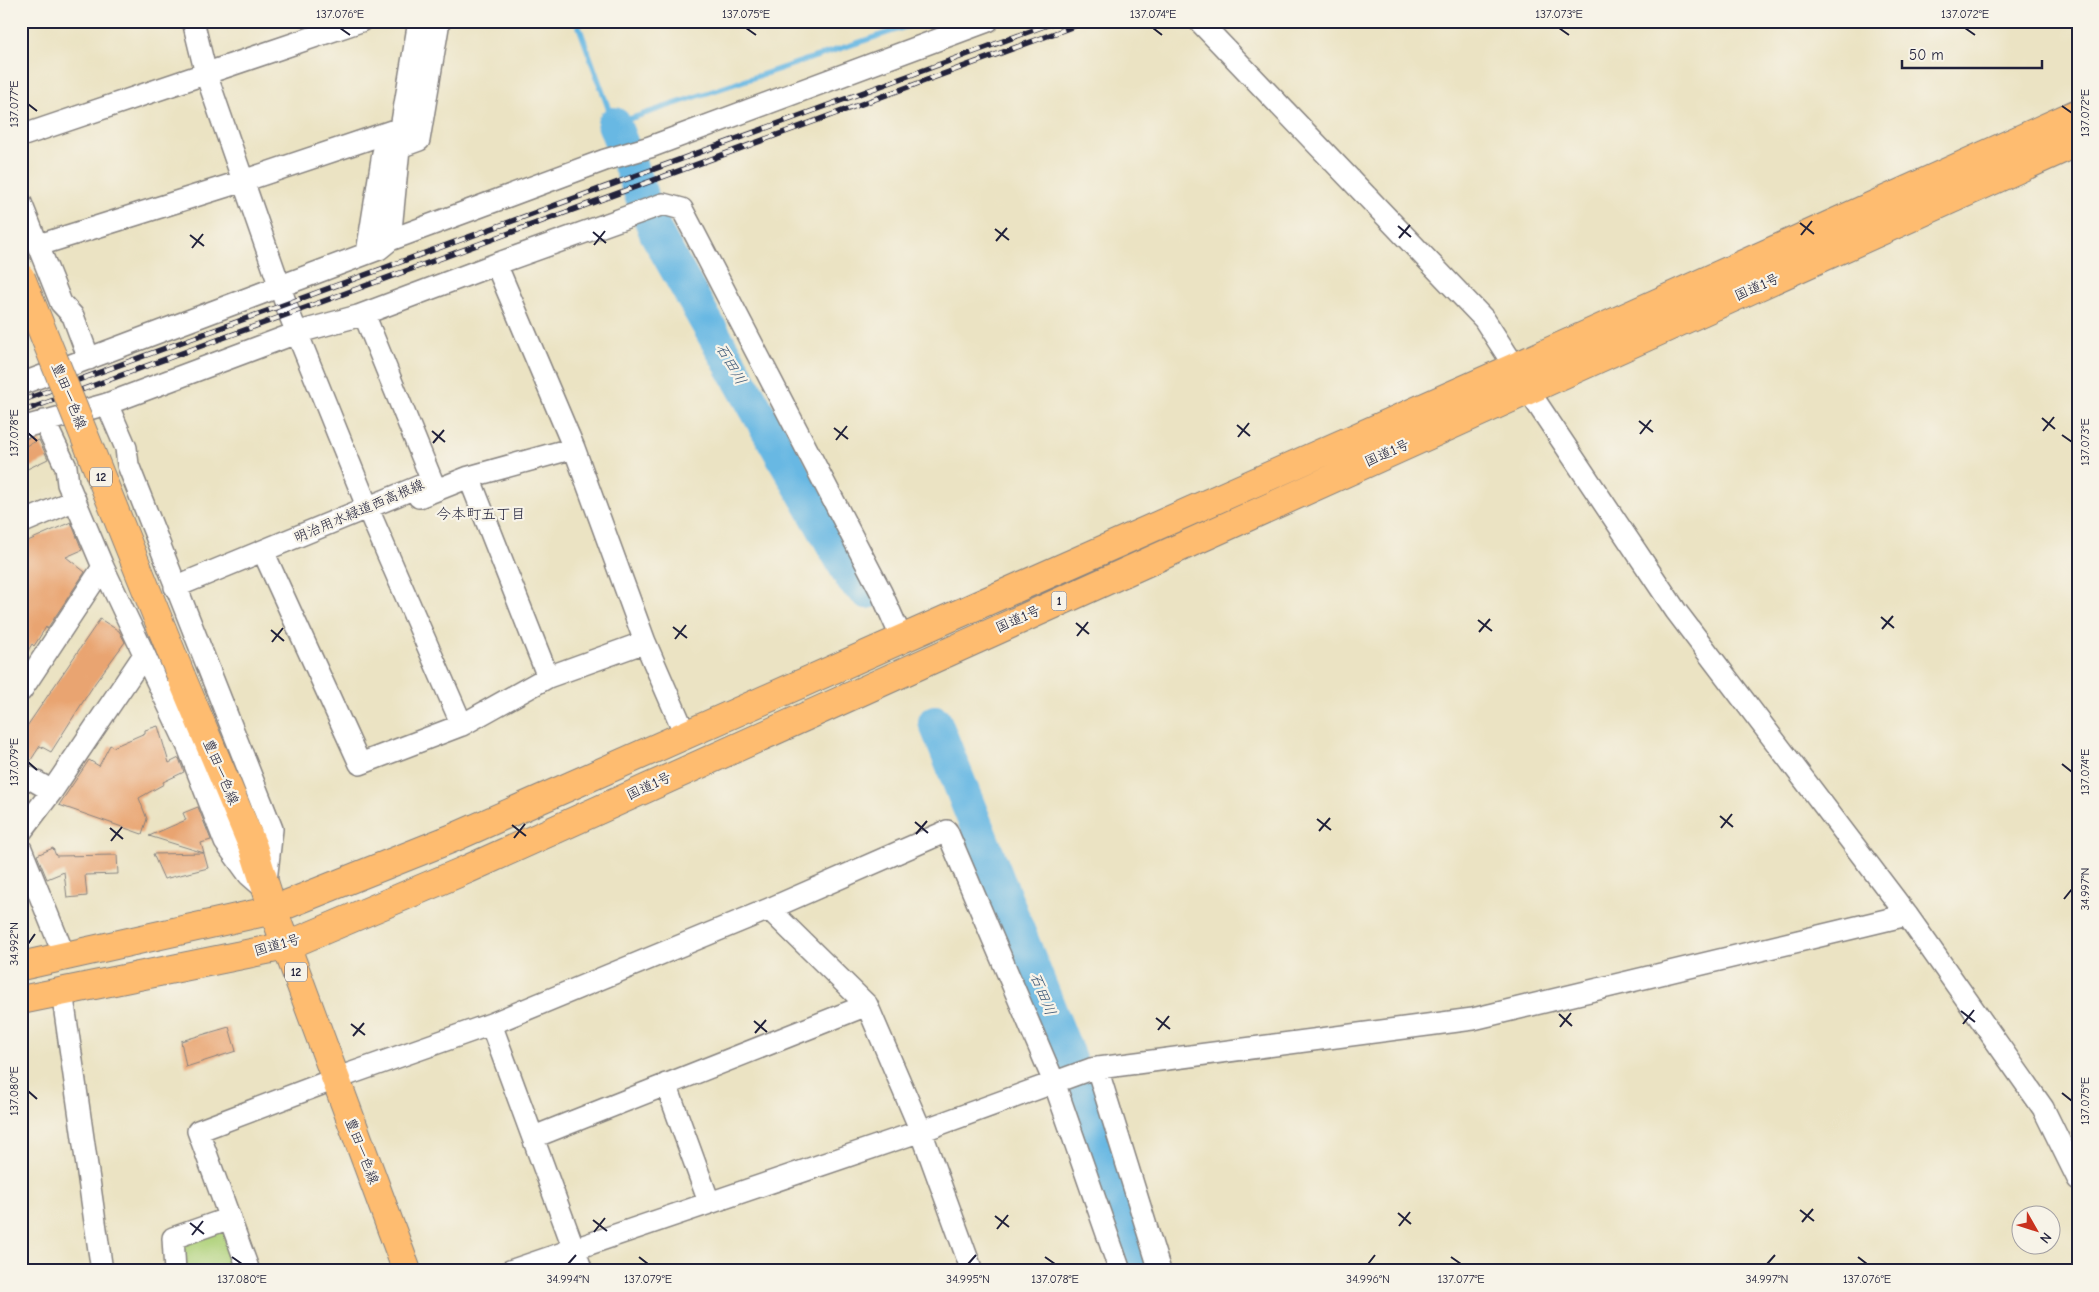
<svg xmlns="http://www.w3.org/2000/svg" width="2099" height="1292" font-family="'Comic Neue','Klee One',sans-serif">
	<style>
		.green { fill: #afd27a; stroke: #687a5a }
		.lines { fill: none; stroke-linecap: round; stroke-linejoin: round }
		.stream { stroke: #68b8e3; stroke-width: 5.5 }
		.river { stroke: #68b8e3; stroke-width: 34 }
		.building { fill: #e9a471 }
		.street-casing { stroke: #86827f; stroke-width: 24 }
		.primary-casing { stroke: #86827f; stroke-width: 30 }
		.highway-casing { stroke: #86827f; stroke-width: 30 }
		.street { stroke: #fff; stroke-width: 21 }
		.primary { stroke: #febc70; stroke-width: 28 }
		.highway { stroke: #febc70; stroke-width: 28 }
		.rail-casing { stroke: #22223b; stroke-width: 5.5 }
		.rail { stroke: #f7f3e8; stroke-width: 4; stroke-dasharray: 11; stroke-linecap: butt }
		.primary-bridge-casing { stroke: #86827f; stroke-width: 30; stroke-linecap: butt }
		.primary-bridge { stroke: #febc70; stroke-width: 28 }
		.ticks { fill: none; stroke: #22223b; stroke-width: 2 }
		.labels { text-anchor: middle; dominant-baseline: central; stroke-width: 4.5; stroke-linejoin: round; paint-order: stroke }
		.shield { fill: #f7f3e8; stroke: #62616f; stroke-width: 1 }
		.shield-label { font-size: 12px; font-weight: bold; fill: #22223b }
		.street-label { font-size: 14px; fill: #22223b; stroke: #f7f3e8 }
		.water-label { font-size: 15px; font-style: italic; fill: #3a5676; stroke: #f7f3e8 }
		.neighbourhood-label { font-size: 15px; fill: #22223b; stroke: #f7f3e8 }
		.neatline { fill: none; stroke: #22223b; stroke-width: 2 }
		.ticks-label { font-size: 12px; text-anchor: middle; fill: #22223b }
	</style>
	<rect width="100%" height="100%" fill="#f7f3e8"/>
	<filter id="ink" filterUnits="userSpaceOnUse"><feTurbulence type="fractalNoise" baseFrequency=".02" numOctaves="2"/><feDisplacementMap in="SourceGraphic" scale="10" xChannelSelector="R" yChannelSelector="G"/><feConvolveMatrix kernelMatrix="1 2 1 2 8 2 1 2 1" color-interpolation-filters="sRGB"/></filter>
	<filter id="wash" filterUnits="userSpaceOnUse"><feTurbulence type="fractalNoise" baseFrequency=".0096" numOctaves="4" result="noise"/><feDisplacementMap in="SourceGraphic" scale="20" xChannelSelector="R" yChannelSelector="G"/><feGaussianBlur stdDeviation="1.12" result="paint"/><feColorMatrix in="noise" values="0 0 0 0 0 0 0 0 0 0 0 0 0 0 0 0 0 1.4 0 .05"/><feComposite in="paint" operator="in"/></filter>
	<g filter="url(#wash)">
		<rect width="100%" height="100%" fill="#ebe3c3"/>
		<path class="green" d="M224,1228l16,43h-58l-1,-29z"/>
		<g class="lines">
			<path class="stream" d="M577,21l37,103 309,-103"/>
			<path class="river" d="M614,124l42,109 197,347 14,12
				M935,722l133,334 56,153 16,62"/>
		</g>
		<g id="blocks">
			<path class="building" d="M39,440l9,19 -27,13v-24z
				M71,522l11,28 -16,7 19,15 -38,57 -1,-2 -12,19 -2,-2 -11,18v-118z
				M100,619l19,12 6,11 -30,41 -44,69 -11,-6 -11,17 -8,-2v-26z
				M158,726l11,37 10,-5 5,14 -21,10 1,2 -25,14 8,21 -5,15 -83,-29 30,-45 10,6 11,-21 3,2 32,-14v-3z
				M198,807l13,33 -10,3 7,25 -44,11 -11,-25 51,-1 -55,-17 37,-16 -3,-7z
				M53,848l3,8 61,-1 1,19 -33,1 2,21 -20,2 -3,-26 -17,7 -10,-24z
				M229,1027l7,24 -50,16 -5,-26z"/>
		</g>
	</g>
	<g filter="url(#ink)">
		<use href="#blocks" fill-opacity="0" stroke="#86827f" stroke-width="1"/>
		<g class="lines">
			<defs>
				<path id="street" d="M193,21l13,53 83,239 82,203 91,209
					M1199,21l285,298 31,48
					M21,136l340,-115
					M21,203l40,100 12,13 16,43
					M390,240l215,-80 45,-13 338,-126
					M39,245l204,-64 158,-53
					M367,253l16,-100 36,-13 20,-119
					M496,264l167,-60 19,5 199,383 21,47
					M21,384l358,-135 11,-9 11,-112 18,-107
					M1528,390l148,221 231,304 136,193 35,71
					M107,404l19,44 2,17 144,364 -6,52
					M44,421l22,46 2,17 35,83 85,180 37,95 24,33 16,14
					M21,428l86,-24 192,-72 59,-16 138,-52 78,184 71,194 40,92
					M469,477l79,200
					M419,497l50,-20 105,-29
					M21,523l54,-23
					M267,560l93,204 102,-39 86,-48 97,-35
					M175,587l257,-106 -68,-167
					M21,691l82,-124
					M21,773l31,18
					M21,832l31,-41 92,-136
					M21,849l43,106
					M769,909l98,96 54,126 51,140
					M62,991l40,280
					M491,1024l91,247
					M1097,1068l63,203
					M666,1084l43,118
					M534,1137l333,-132
					M175,1271l-2,-33 57,-20
					M249,1271l-51,-140 137,-52 156,-55 278,-115 178,-78 107,251 66,189
					M510,1271l411,-140 170,-62 382,-50 434,-104"/>
				<path id="primary" d="M181,676l72,171 20,63 134,361"/>
				<path id="highway" d="M21,966l252,-56 180,-72 1062,-471 563,-254
					M21,1000l265,-54 182,-77 1610,-727"/>
			</defs>
			<use href="#street" class="street-casing"/>
			<use href="#primary" class="primary-casing"/>
			<use href="#highway" class="highway-casing"/>
			<use href="#street" class="street"/>
			<use href="#primary" class="primary"/>
			<use href="#highway" class="highway"/>
			<defs>
				<path id="rail" d="M21,401l1037,-380
					M21,412l1067,-391"/>
			</defs>
			<use href="#rail" class="rail-casing"/>
			<use href="#rail" class="rail"/>
			<defs>
				<path id="primary-bridge" d="M21,278l160,398"/>
			</defs>
			<use href="#primary-bridge" class="primary-bridge-casing"/>
			<use href="#primary-bridge" class="primary-bridge"/>
		</g>
	</g>
	<path class="ticks" d="M340,28l10,7M746,28l10,7M1153,28l9,7M1559,28l10,7M1965,28l10,7M28,104l9,7M2062,106l10,7M1800,223l14,11M1398,226l13,11M995,229l14,11M593,232l13,11M190,235l14,11M1801,235l11,-14M1399,238l11,-13M996,241l11,-13M594,245l11,-14M192,248l11,-14M2042,418l13,11M1639,421l14,11M1237,425l13,11M834,428l14,11M432,431l13,11M2043,431l11,-14M28,433l9,8M1640,434l11,-14M2062,435l10,7M1238,437l11,-14M836,440l11,-14M433,443l11,-13M1881,617l13,11M1478,620l14,11M1076,623l13,11M673,627l14,11M1882,629l11,-13M271,630l13,11M1479,632l11,-13M1077,636l11,-14M675,639l11,-14M272,642l11,-14M28,762l9,8M2062,764l10,8M1720,816l13,11M1317,819l14,11M915,822l13,11M512,825l14,11M110,828l13,11M1721,828l11,-14M1319,831l11,-13M916,834l11,-13M514,838l11,-14M111,841l11,-14M2064,899l8,-10M28,944l7,-10M1961,1011l14,11M1559,1014l13,12M1156,1018l14,11M754,1021l13,11M351,1024l14,11M1963,1024l11,-14M1560,1027l11,-14M1158,1030l11,-14M755,1033l11,-13M353,1036l11,-13M28,1091l9,8M2062,1093l10,8M1800,1210l14,11M1398,1213l13,11M995,1216l14,11M593,1220l14,11M1802,1222l11,-13M190,1223l14,11M1399,1226l11,-14M997,1229l11,-14M594,1232l11,-14M192,1235l11,-14M232,1257l10,7M639,1257l9,7M1045,1257l10,7M1451,1257l10,7M1858,1257l9,7M568,1264l8,-9M968,1264l8,-9M1368,1264l7,-9M1767,1264l8,-9"/>
	<g class="labels">
		<g class="shield">
			<rect x="90" y="467.5" width="22" height="19" rx="4"/>
			<rect x="1051.5" y="591.5" width="15" height="19" rx="4"/>
			<rect x="285" y="962.5" width="22" height="19" rx="4"/>
		</g>
		<g class="shield-label">
			<text x="101" y="477">12</text>
			<text x="1059" y="601">1</text>
			<text x="296" y="972">12</text>
		</g>
		<g class="street-label">
			<text transform="translate(1757 287) rotate(-24)">国道1号</text>
			<text transform="translate(69 396) rotate(68)">豊田一色線</text>
			<text transform="translate(1387 453) rotate(-24)">国道1号</text>
			<text transform="translate(359 511) rotate(-23)">明治用水緑道西高根線</text>
			<text transform="translate(1018 619) rotate(-24)">国道1号</text>
			<text transform="translate(221 772) rotate(67)">豊田一色線</text>
			<text transform="translate(649 786) rotate(-25)">国道1号</text>
			<text transform="translate(277 945) rotate(-16)">国道1号</text>
			<text transform="translate(362 1151) rotate(69)">豊田一色線</text>
		</g>
		<g class="water-label">
			<text transform="translate(731 364) rotate(60)">石田川</text>
			<text transform="translate(1043 994) rotate(68)">石田川</text>
		</g>
		<g class="neighbourhood-label">
			<text x="481" y="514">今本町五丁目</text>
		</g>
	</g>
	<rect width="2099" height="1292" fill="none" stroke="#f7f3e8" stroke-width="55"/>
	<g transform="translate(2036 1230) rotate(129)"><circle r="24" fill="#f7f3e8" stroke="#a29fa3"/>
	<path d="M0-4L9 19L0 12L-9 19Z" fill="#c8321e"/>
	<text y="-8" font-size="14" font-weight="bold" text-anchor="middle" fill="#22223b">N</text>
	</g>
	<path d="M1902 60v8h140v-8" fill="none" stroke="#22223b" stroke-width="2.5"/>
	<text x="1909" y="60" font-size="15" fill="#22223b" stroke="#f7f3e8" stroke-width="4" paint-order="stroke">50 m</text>
	<rect x="28" y="28" width="2044" height="1236" class="neatline"/>
	<g class="ticks-label">
		<text x="340" y="18">137.076°E</text>
		<text x="746" y="18">137.075°E</text>
		<text x="1153" y="18">137.074°E</text>
		<text x="1559" y="18">137.073°E</text>
		<text x="1965" y="18">137.072°E</text>
		<text transform="translate(14 104) rotate(-90)" y="4">137.077°E</text>
		<text transform="translate(2085 113) rotate(-90)" y="4">137.072°E</text>
		<text transform="translate(14 433) rotate(-90)" y="4">137.078°E</text>
		<text transform="translate(2085 442) rotate(-90)" y="4">137.073°E</text>
		<text transform="translate(14 762) rotate(-90)" y="4">137.079°E</text>
		<text transform="translate(2085 772) rotate(-90)" y="4">137.074°E</text>
		<text transform="translate(2085 889) rotate(-90)" y="4">34.997°N</text>
		<text transform="translate(14 944) rotate(-90)" y="4">34.992°N</text>
		<text transform="translate(14 1091) rotate(-90)" y="4">137.080°E</text>
		<text transform="translate(2085 1101) rotate(-90)" y="4">137.075°E</text>
		<text x="242" y="1283">137.080°E</text>
		<text x="568" y="1283">34.994°N</text>
		<text x="648" y="1283">137.079°E</text>
		<text x="968" y="1283">34.995°N</text>
		<text x="1055" y="1283">137.078°E</text>
		<text x="1368" y="1283">34.996°N</text>
		<text x="1461" y="1283">137.077°E</text>
		<text x="1767" y="1283">34.997°N</text>
		<text x="1867" y="1283">137.076°E</text>
	</g>
</svg>
